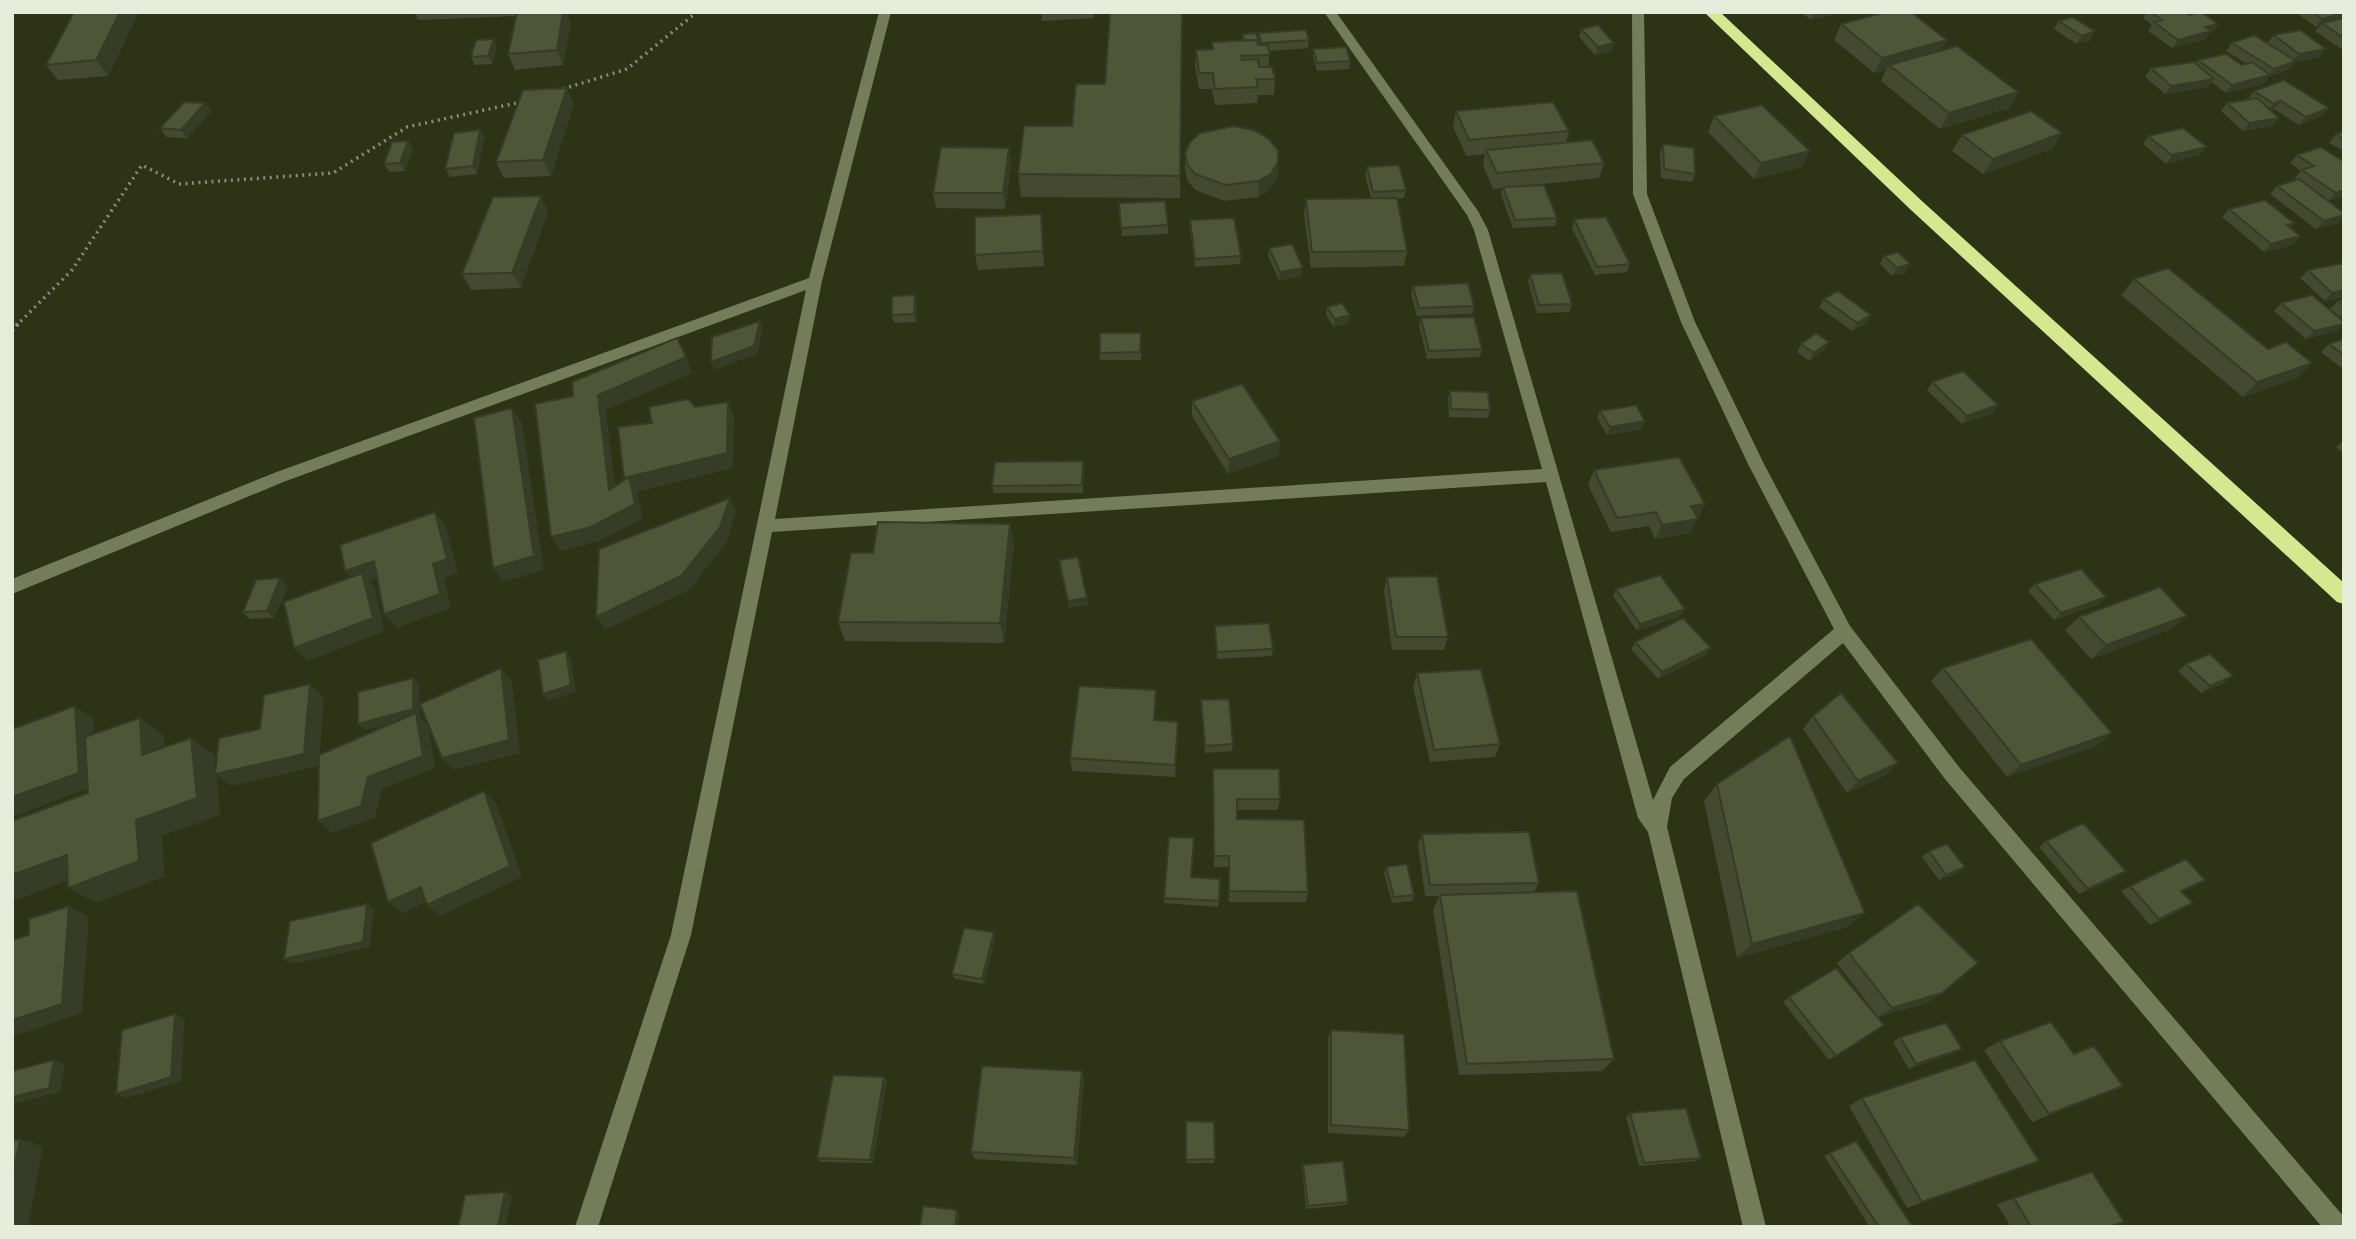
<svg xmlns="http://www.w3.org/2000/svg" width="2356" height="1239" font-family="'Noto Sans',sans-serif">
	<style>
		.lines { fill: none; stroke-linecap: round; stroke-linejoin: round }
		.path-far1 { stroke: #8a8e77; stroke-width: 3.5; stroke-dasharray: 2 4.5; stroke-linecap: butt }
		.path { stroke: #8a8e77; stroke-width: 4.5; stroke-dasharray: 2 5; stroke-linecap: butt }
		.minor { fill: #757c5a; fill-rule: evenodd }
		.highway { fill: #d6e78f; fill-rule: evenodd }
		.wall { fill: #44492f }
		.shaded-wall { fill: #373c26 }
		.building { fill: #4f5537; stroke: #373c26; stroke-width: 2 }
	</style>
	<rect width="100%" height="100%" fill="#2e3316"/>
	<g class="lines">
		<path class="path-far1" d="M563,89l64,-20 70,-57
			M16,326l56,-56 70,-105 37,19 154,-11 74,-46 114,-25"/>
		<path class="path" d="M12,330l6,-6"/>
		<path class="minor" d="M879,12h12l-69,269 -47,238 767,-50 -68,-239 -7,-15 -143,-203h12l142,199 10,19 165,570 17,-33 164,-138 -86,-165 -67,-142 -48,-128 -1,-182h12l3,182 48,128 69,142 86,162 109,141 385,450v10h-22l-377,-448 -102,-136 -159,136 -12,19 -5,29 99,400h-23l-95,-395 -10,-14 -92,-336 -774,50 -81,403 -93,292h-23l96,-292 135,-645 -520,191 -274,113v-15l262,-106 535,-195z"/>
		<path class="highway" d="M1704,12h16l203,190 421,381v21l-7,-2 -426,-392z"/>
	</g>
	<path class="wall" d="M74,12h65l-31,64 -50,4 -12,-15z
		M414,12h185l-32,2 4,9 -8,42 -48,5 -7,-16 8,-38 -98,4z
		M1041,12h53v6l-52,3z
		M1182,12l-2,186 -159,-1 -3,-23 54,-48z
		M1801,12h40l-30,8z
		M2147,12h39l3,3 29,9 -5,8 -4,1 -4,6 -33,9 -24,-17 4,-6 -9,-7z
		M2295,12h49v4l-2,3 2,-1v33l-29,-20 5,-5 -4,1z
		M2059,21l31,19 -14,4 -22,-15z
		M1841,24l106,16 -6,10 77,42 -9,16 -69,21 -59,-48 5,-11 -12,3 -40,-33z
		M1581,29l33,14 -2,8 -17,4 -16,-18z
		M1259,33l50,7 -1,8 -39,3v16l6,12 -1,16h-16l-1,8 -42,2 -3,-16h-13l-4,-23 1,-16 16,-1v-7l30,-2 1,-6 16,11 -1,-3z
		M2274,35l46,22 -25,5 -5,7 -21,7 -5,8 -38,9 -15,-11 -3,5 -43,7 -20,-17 6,-9 45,-5 2,-3 44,5 5,-1 -21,-13 6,-8h35z
		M494,39l3,8 -5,17 -17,1 -4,-8z
		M1313,49l37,12 -1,8 -32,2 -4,-14z
		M2254,91l75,17 -7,8 -23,9 -25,-16 -3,2 8,7 -6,8 -30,5 -22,-20 6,-8 21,-3v-1z
		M205,103l6,9 -24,26 -21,-1 -6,-9z
		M574,104l-23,72 -47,2 -8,-16z
		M1456,111l113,20 -3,11 38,21 -5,15 -74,8 32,32 -2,8 -42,2 -12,-33 1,-7 -9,1 -10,-23 2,-12 -19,2 -13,-29z
		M1714,116l88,51 -48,12 -46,-47z
		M480,130l4,8 -7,36 -27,3 -5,-8z
		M2344,131v20l-15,-8 7,-9z
		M2062,133l-10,16 -69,25 -31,-23 10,-16z
		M2148,136l52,19 -34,9 -23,-20z
		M408,141l5,8 -8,22 -16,1 -5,-8z
		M1663,144l32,30 -3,8 -31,-4 -1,-26z
		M1185,153l93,9 -1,16 -7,11 -12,8 -34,4 -29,-11 -8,-10 -2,-11z
		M2297,155l47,7v34l-16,5 16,12v3l-6,7 -22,6 -46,-35 7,-8 21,-6 -3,-2 6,-7 -11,-8z
		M1011,164l-6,45 -69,-1 -3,-15z
		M1367,167l39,23 -2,8 -7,1 10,52 -3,15 -93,2 -7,-53 2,-16 65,-1 -6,-23z
		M1119,203l49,22v9l-46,2z
		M2229,209l65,14 -4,5 10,8 -7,9 -29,7 -42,-35z
		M548,211l-27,77 -50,2 -9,-16z
		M1574,219l56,45 -3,8 -32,3 -23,-47z
		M1190,220l51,36 -1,8 -45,3 -5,-39z
		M1042,229l2,37 -66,4 -3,-15z
		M1269,248l33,28 -23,4 -11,-24z
		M1884,256l21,17 -13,3 -12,-12z
		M2308,270l36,27 -19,4 -25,-23z
		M1530,274l42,30 -3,8 -32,1 -9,-31z
		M2134,279l134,70 44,14 -15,15 -54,19 -122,-102z
		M1413,286l61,20 -2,8 -55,2 -6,-22z
		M1824,299l47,16 -5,8 -14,8 -33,-24z
		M2344,299v19h-2l-12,-9 8,-8z
		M917,303l-1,19 -22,1 -2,-8z
		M2281,303l56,28 -31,8 -32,-28z
		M1327,307l23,8 -1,8 -15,4 -8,-12z
		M1421,318l61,31 -2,8 -53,2 -8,-33z
		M1141,333v27h-41v-7z
		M2344,339v31l-23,-18 8,-8z
		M1801,344l23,6 -15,11 -12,-9z
		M1932,382l66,23 -5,8 -31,11 -35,-34z
		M1450,391l40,19 -2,8 -39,-1 -1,-19z
		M1192,401l87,55 -51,18 -36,-58z
		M1600,411l41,18 -34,6 -10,-17z
		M2344,440v14l-8,-7z
		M1084,469l-1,24h-89l-2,-7z
		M1594,470l111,34 -15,29 -35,6 -6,-13 -38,6 -23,-47z
		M1014,544l-10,99 -159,-2 -7,-19 35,-69z
		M1387,577l61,60 -4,13h-52l-8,-59z
		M2035,584l64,20 -45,16 -26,-29z
		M288,586l-14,32 -24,1 -7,-7z
		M1616,589l65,27 -44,15 -24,-35z
		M2187,616l-16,13 -80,30 -26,-29 14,-13z
		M1215,626l58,23 -1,7 -55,3z
		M1635,642l71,13 -48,24 -27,-30z
		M2186,664l38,19 -23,10 -23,-22z
		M1943,668l169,65 -16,13 -89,31 -76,-96z
		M1417,673l83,71 -5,13 -65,5 -17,-75z
		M1201,700l32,44 -1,7 -27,2z
		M1156,703l-1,17 23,14 -3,43 -103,-6 -2,-13z
		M1813,716l73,59 -39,18 -44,-64z
		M1213,769l67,30 -2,11h-41v9l71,73 -2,10h-77l-1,-35h-14z
		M1717,784l130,143 -110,31 -33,-157z
		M1422,834l117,49 -5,9 80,167 -12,12 -143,4 -26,-165 6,-14h-14l-7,-51z
		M2046,841l72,36 -39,17 -40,-47z
		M1929,851l29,22 -19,7 -17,-23z
		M1386,867l28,28 -2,6 -20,2 -8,-30z
		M1191,877l28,24 -1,6 -54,-4v-5z
		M2205,880l-23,12 1,17 -33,16 -29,-34 9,-5z
		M995,937l-11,47 -29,-5 -3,-5z
		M1849,953l93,40 -15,10 -49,14 -41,-54z
		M1789,997l95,28 -55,35 -46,-58z
		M1331,1030l78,100 -5,7 -76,-4v-94z
		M1900,1037l54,16 -45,16 -16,-27z
		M2000,1041l74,13 30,39 -72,29 -48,-72z
		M1082,1071l2,8 -7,86 -102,-6 -4,-7z
		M884,1077l3,4 -14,82 -52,-1 -4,-4z
		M1862,1098l159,70 -114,40 -58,-102z
		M1630,1113l71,45 -5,3 -57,5 -13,-49z
		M1186,1121l29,38 -1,4h-28z
		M1856,1141l57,86h-43l-46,-71z
		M1303,1165l45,37 -2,3 -40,4 -4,-41z
		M2092,1172l17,55h-98l-14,-23z"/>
	<path class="shaded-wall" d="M120,12h19l-31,64 -12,-16z
		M563,12h4l4,11 -8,42 -6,-15z
		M1814,12h27l-30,8z
		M2344,13v3l-4,5 -18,2 -2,3 -4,1 6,-8z
		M2218,24l-5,8 -4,1 -4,6 -33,9 6,-8 27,-13z
		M2095,31l-5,9 -14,4 6,-8z
		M494,39l3,8 -5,17 -4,-8z
		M1947,40l-9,16 -49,9 -3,5 -12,3 8,-15z
		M1614,43l-2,8 -17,4 3,-8z
		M2326,49l-6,8 -25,5 -5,7 -21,7 -5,8 -38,9 6,-8 37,-9 5,-7 19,-7 6,-8z
		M2214,79l-6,8 -43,7 6,-8z
		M567,88l7,16 -23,72 -8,-16z
		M2018,92l-9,16 -69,21 9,-16z
		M2281,101l-7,8 -7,3 7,-8z
		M205,103l6,9 -24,26 -6,-8z
		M2329,108l-7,8 -23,9 7,-8z
		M2279,118l-6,8 -30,5 6,-8z
		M480,130l4,8 -7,36 -4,-8z
		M2062,133l-10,16 -69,25 10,-15z
		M408,141l5,8 -8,22 -5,-8z
		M2207,147l-7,8 -34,9 6,-9z
		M1009,148l2,16 -6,45 -2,-16z
		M1810,151l-8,16 -48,12 7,-16z
		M1278,162l-1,16 -7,11 -12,8 1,-16z
		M2344,190v6l-16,5 8,-8z
		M541,196l7,15 -27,77 -9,-15z
		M2344,215l-6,8 -22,6 8,-8z
		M2300,236l-7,9 -29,7 7,-8z
		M1910,264l-5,9 -13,3 5,-8z
		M1303,268l-1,8 -23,4 1,-8z
		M2344,290v7l-19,4 7,-8z
		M915,295l2,8 -1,19 -2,-8z
		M1350,315l-1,8 -15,4 1,-8z
		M1871,315l-5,8 -14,8 5,-8z
		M760,321l3,8 -6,25 -43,16 -3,-8z
		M2344,324l-7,7 -31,8 8,-8z
		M1829,342l-5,8 -15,11 5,-8z
		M686,357l6,16 -86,37 11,94 -8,-14 -11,-95z
		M2312,363l-15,15 -54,19 14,-15z
		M728,402l6,15 -1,51 -96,24 6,26 -44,23 -39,10 -9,-14 81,-44 -8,-15z
		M1998,405l-5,8 -31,11 5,-8z
		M512,408l10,15 22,147 -41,12 -10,-14z
		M1645,421l-4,8 -34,6 3,-8z
		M1280,441l-1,15 -51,18 1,-15z
		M730,498l6,14 -9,30 -38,48 -84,40 -9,-13z
		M1705,504l-8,14 -6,-12z
		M435,512l11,15 12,46 -14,5 7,30 -54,20 -13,-14z
		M1698,519l-8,14 -35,6 7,-14z
		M1010,524l4,20 -10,99 -4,-20z
		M374,561l12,14 -17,6 5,6 11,44 -77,30 -14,-13 64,-63 -13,-14z
		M280,578l8,8 -14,32 -7,-7z
		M2106,597l-7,7 -45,16 7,-7z
		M1087,598l1,7 -20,3v-7z
		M1685,609l-4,7 -44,15 3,-7z
		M2187,616l-16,13 -80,30 15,-14z
		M1711,648l-5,7 -48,24 4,-7z
		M566,651l5,7 5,34 -28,9 -5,-7z
		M501,668l11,13 8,72 -66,17 -12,-12z
		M2233,676l-9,7 -23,10 9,-7z
		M413,678l6,6 1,32h-1l9,9 7,43 -53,21 -7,29 -43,15 -14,-12 50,-44 48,-60 -51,13 -7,-6z
		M310,684l14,13 -5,69 -88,20 -14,-10 3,39 -58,21 3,41 -69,26 -28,-15 68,-68 55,-82 24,17 1,19z
		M1156,690v13l-2,30v-13z
		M75,706l18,13 4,66 -85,32v-20z
		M140,718l24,18 2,37 -24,-18z
		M1178,722v12l-3,43v-12z
		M2112,733l-16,13 -89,31 14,-12z
		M1898,763l-12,12 -39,18 11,-12z
		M484,791l12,12 26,74 -82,39 -13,-11z
		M67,855l28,15 -78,30 -5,-3v-22z
		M1965,867l-7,6 -19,7 7,-5z
		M2126,871l-8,6 -39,17 9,-5z
		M421,887l14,11 -33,15 -14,-11z
		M367,904l7,5 -4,38 -77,17 -9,-5z
		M69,906l20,11 -7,96 -70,24v-17z
		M1865,913l-18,14 -110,31 15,-14z
		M994,932l1,5 -11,47 -2,-5z
		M1942,993l-15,10 -49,14 14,-9z
		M175,1014l10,5 -4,62 -54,17 -11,-4z
		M1962,1049l-8,4 -45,16 7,-5z
		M54,1060l11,4 -5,28 -48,12v-7z
		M1082,1071l2,8 -7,86 -3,-7z
		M884,1077l3,4 -14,82 -3,-3z
		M20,1139l23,7 -15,81h-16v-49z
		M505,1192l7,3 -6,32h-8z
		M957,1210l3,3 -2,14h-3z"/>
	<path class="building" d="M74,12h46l-24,48 -50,5z
		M517,12h46l-6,38 -49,4z
		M1110,12h72l-2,164 -162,-2 6,-48h48l4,-42h29z
		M1886,12h25l36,28 -65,18 -41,-34z
		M2151,12h35l3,3 12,-3 17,12 -13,3 6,4 -33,9 -24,-18 8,-2z
		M2313,12h31v1l-22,6z
		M2072,17l23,14 -13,5 -23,-15z
		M2344,18v20l-22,-15z
		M1598,25l16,18 -16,4 -17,-18z
		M1306,30l3,10 -48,3 -2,-10z
		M2300,30l26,19 -27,5 -25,-19z
		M1256,33l3,10 -2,-3h-13l-1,-6z
		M2254,35l42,26 -22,8 -42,-26z
		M494,39l-6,17 -17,1 5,-17z
		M1257,40l1,5h10l2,10 -29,1 1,4 16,-1 1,8h13l3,12h-19l2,8 -43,2 -2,-16h-14l-3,-23 17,-1 -1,-7z
		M1957,46l61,46 -69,21 -60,-48z
		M1346,47l4,14 -33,2 -4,-14z
		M2226,54l16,11 10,-3 18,13 -38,10 -34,-25z
		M2194,62l20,17 -43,7 -20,-18z
		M2284,80l45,28 -23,9 -25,-16 -7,3 -20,-13z
		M567,88l-24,72 -47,2 27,-72z
		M2257,98l22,20 -30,5 -22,-20z
		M184,102l21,1 -24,27 -21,-2z
		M1553,102l16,29 -100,9 -13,-29z
		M1762,105l48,46 -49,12 -47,-47z
		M2031,111l31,22 -69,26 -31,-24z
		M1234,126l19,4 15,8 10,12v12l-7,12 -12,7 -34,4 -30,-11 -8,-10 -2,-11 5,-11 10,-9z
		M2183,128l24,19 -35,8 -24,-19z
		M480,130l-7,36 -28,3 9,-36z
		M2344,131v8l-8,-5z
		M1592,140l12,23 -107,10 -11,-23z
		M408,141l-8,22 -16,1 8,-22z
		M1663,144l31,4 1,26 -31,-5z
		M941,147l68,1 -6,45h-70z
		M2321,147l23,15v28l-8,3 -34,-23 12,-4 -17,-11z
		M1399,165l7,25 -33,2 -6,-25z
		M2299,179l45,34v2l-20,6 -47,-35z
		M1544,185l13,33 -42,2 -12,-33z
		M541,196l-29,77 -50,1 31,-77z
		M1397,198l10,53 -95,1 -6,-53z
		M2265,200l29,23 -7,2 13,11 -29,8 -42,-35z
		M1165,201l3,24 -47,3 -2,-25z
		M1041,214l2,37 -68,4v-38z
		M1606,217l24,47 -33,3 -23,-48z
		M1234,218l7,38 -46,3 -5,-39z
		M1292,244l11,24 -23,4 -11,-24z
		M1898,252l12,12 -13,4 -13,-12z
		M2344,263v27l-12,3 -24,-23z
		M2168,268l100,81 18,-7 26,21 -55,19 -123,-103z
		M1562,273l10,31 -33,1 -9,-31z
		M1468,283l6,23 -55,2 -6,-22z
		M1838,291l33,24 -14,8 -33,-24z
		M915,295l-1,19 -22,1v-19z
		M2312,295l32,27v2l-30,7 -33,-28z
		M2344,299v7l-6,-5z
		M1342,303l8,12 -15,4 -8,-12z
		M1474,317l8,32 -53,2 -8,-33z
		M760,321l-6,25 -43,16 1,-25z
		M1100,333h41l-1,19 -40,1z
		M1816,333l13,9 -15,11 -13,-9z
		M677,338l9,19 -88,38 11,95 20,-13 6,27 -44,23 -40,10 -16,-133 38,-8 -1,-14z
		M2344,339v16l-15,-11z
		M1963,371l35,34 -31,11 -35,-34z
		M1242,384l38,57 -51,18 -37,-58z
		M1450,391l38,1 2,18 -39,-1z
		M688,399l7,8 33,-5 -1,51 -103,25 -6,-51 34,-4 -3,-16z
		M1636,405l9,16 -35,6 -10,-16z
		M512,408l22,148 -41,12 -19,-150z
		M1679,457l26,47 -14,2 7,13 -36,6 -6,-13 -39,6 -23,-48z
		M1083,461l-1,24 -90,1 3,-24z
		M730,498l-10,29 -39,49 -85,41 3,-68z
		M435,512l12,47 -14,5 7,30 -56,20 -10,-53 -29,10 -5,-26z
		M878,522l132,2 -10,99 -162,-1 13,-69h22z
		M1078,557l9,41 -19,3 -9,-41z
		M2081,569l25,28 -45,16 -26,-29z
		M362,573l11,45 -79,30 -10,-46z
		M1660,575l25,34 -45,15 -24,-35z
		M1437,576l11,61h-52l-9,-60z
		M280,578l-13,33 -24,1 13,-32z
		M2160,587l27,29 -81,29 -27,-28z
		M1683,618l28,30 -49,24 -27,-30z
		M1269,623l4,26 -56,3 -2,-26z
		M2031,639l81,94 -91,32 -78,-97z
		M566,651l5,34 -28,9 -5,-34z
		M2210,654l23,22 -23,10 -24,-22z
		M501,668l8,72 -67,18 -22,-54z
		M1481,669l19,75 -66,6 -17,-77z
		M413,678v31l-55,15v-32z
		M310,684l-6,70 -89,20 4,-36 41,-9 4,-34z
		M1079,686l77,4 -2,30 24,2 -3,43 -105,-7z
		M1841,693l57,70 -40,18 -45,-65z
		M1229,699l4,45 -28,2 -4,-46z
		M75,706l4,67 -67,24v-68z
		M416,713l7,43 -55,21 -7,29 -43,15 1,-66z
		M140,718l2,37 49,-17 6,60 -61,22 3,41 -71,27 -1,-33 -55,20v-54l76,-28 -3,-56z
		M1790,736l75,177 -113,31 -35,-160z
		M1213,769h66l1,30h-43v20l67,1 4,72 -79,-1v-35h-15z
		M484,791l26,75 -83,39 -6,-18 -33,15 -17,-59z
		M2083,823l43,48 -38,18 -42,-48z
		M1529,832l10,51 -109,2 -8,-51z
		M1169,837l25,1 -3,39 29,2 -1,22 -55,-3z
		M1947,844l18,23 -19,8 -17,-24z
		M2186,859l19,21 -24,11 12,12 -34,16 -29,-33z
		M1407,864l7,31 -20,2 -8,-30z
		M1577,891l37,168 -147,5 -27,-169z
		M367,904l-4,38 -79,17 6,-38z
		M1918,904l60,59 -36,30 -50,15 -43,-55z
		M69,906l-7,98 -50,16v-80l17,-5v-16z
		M964,928l30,4 -12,47 -30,-5z
		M1836,968l48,57 -48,31 -47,-59z
		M175,1014l-4,63 -55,17 6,-64z
		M2051,1022l23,32 20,-8 29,40 -74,28 -49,-73z
		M1946,1023l16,26 -46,15 -16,-27z
		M1331,1030l73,4 5,96 -78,-5z
		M54,1060l-5,28 -37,9v-26z
		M1975,1060l64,101 -117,41 -60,-104z
		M982,1066l100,5 -8,87 -103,-6z
		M833,1075l51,2 -14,83 -53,-2z
		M1686,1108l15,50 -57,5 -14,-50z
		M1186,1121l28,1 1,37 -29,1z
		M20,1139l-8,39v-37z
		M1856,1141l57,86h-34l-49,-74z
		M1343,1161l5,41 -40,4 -5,-41z
		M2092,1172l32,50 -15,5h-78l-17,-29z
		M505,1192l-7,35h-40l7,-32z
		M923,1206l34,4 -2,17h-35z"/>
	<rect width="2356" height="1239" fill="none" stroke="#e7ebda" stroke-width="28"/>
</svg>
